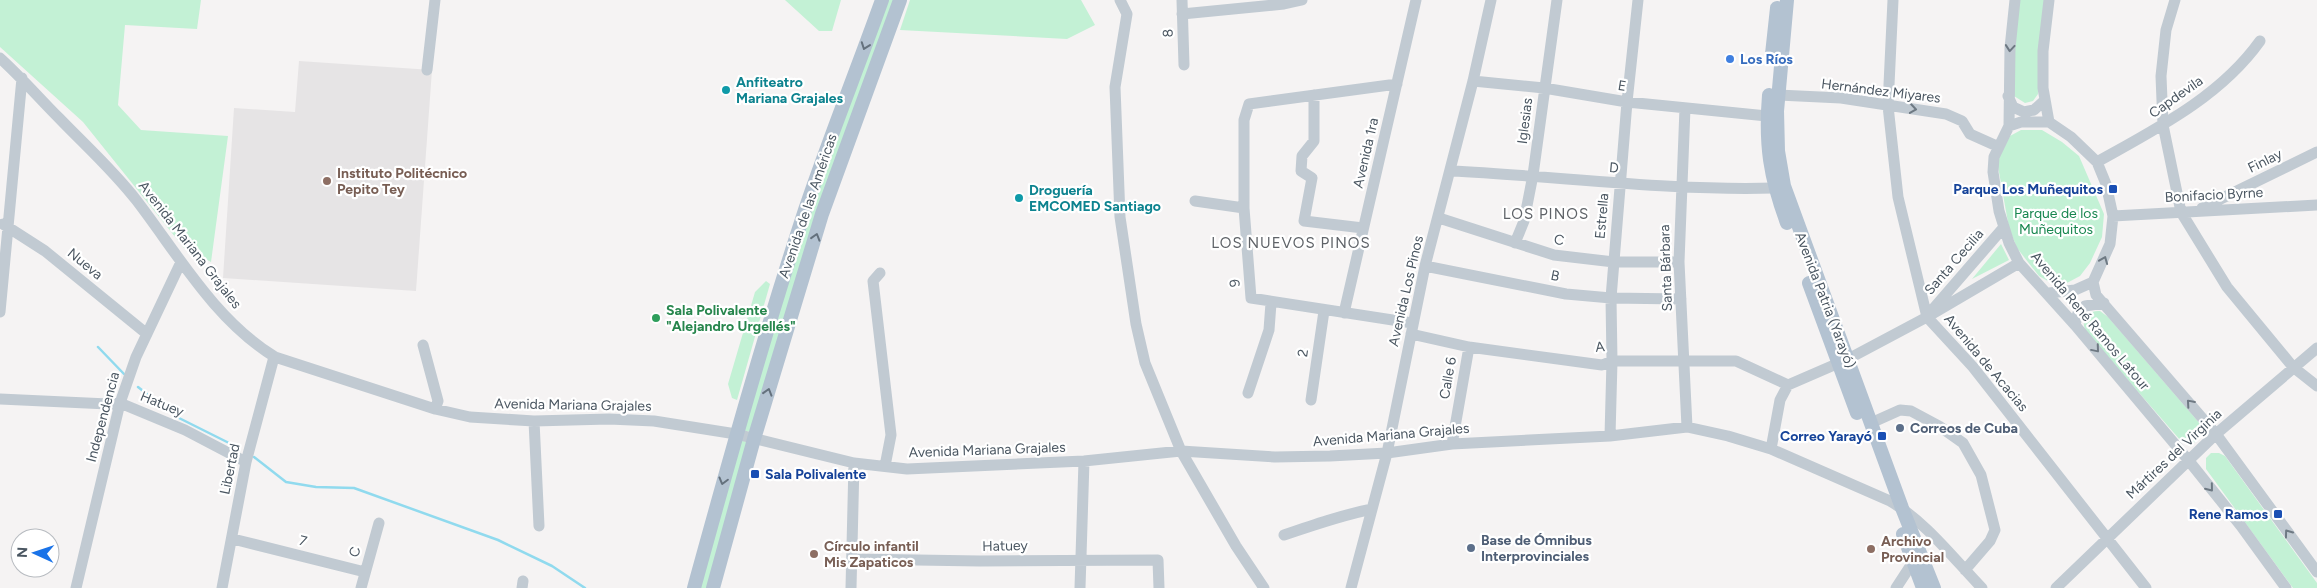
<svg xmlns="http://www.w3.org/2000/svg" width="2317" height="588" font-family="Figtree,sans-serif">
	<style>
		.education { fill: #e6e4e5 }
		.green { fill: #c3f1d5 }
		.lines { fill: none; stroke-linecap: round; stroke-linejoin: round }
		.stream { stroke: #90daee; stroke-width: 2.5 }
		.minor { stroke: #c1cad2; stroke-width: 11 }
		.major { stroke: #b3c2d1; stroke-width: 14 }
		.oneway { stroke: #64717d }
		.oneway2 { stroke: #6e7983 }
		.shop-dot { fill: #3f7fe0; stroke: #fff; stroke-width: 2 }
		.culture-dot { fill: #0f9aa8; stroke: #fff; stroke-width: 2 }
		.education-dot { fill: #8d6e63; stroke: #fff; stroke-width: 2 }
		.transit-dot { fill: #1a4fb4; stroke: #fff; stroke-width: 2 }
		.leisure-dot { fill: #2e9e5b; stroke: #fff; stroke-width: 2 }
		.service-dot { fill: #5c6f8a; stroke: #fff; stroke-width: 2 }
		.labels { text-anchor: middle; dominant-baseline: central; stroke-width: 4.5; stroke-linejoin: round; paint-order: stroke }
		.street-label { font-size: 14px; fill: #4a5661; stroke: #fff }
		.shop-label { font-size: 14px; font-weight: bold; fill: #366cbe; stroke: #fff; text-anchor: start }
		.culture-label { font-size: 14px; font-weight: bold; fill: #0d838f; stroke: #fff; text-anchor: start }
		.education-label { font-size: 14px; font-weight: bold; fill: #785e54; stroke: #fff; text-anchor: start }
		.transit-label { font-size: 14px; font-weight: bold; fill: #164399; stroke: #fff; text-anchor: end }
		.park-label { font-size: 14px; fill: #17864f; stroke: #fff }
		.leisure-label { font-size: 14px; font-weight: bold; fill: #27864d; stroke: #fff; text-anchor: start }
		.service-label { font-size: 14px; font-weight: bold; fill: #4e5e75; stroke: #fff; text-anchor: start }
		.neighbourhood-label { font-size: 15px; letter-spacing: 1px; fill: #5f6368; stroke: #fff }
	</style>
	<rect width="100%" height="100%" fill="#f5f3f3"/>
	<path class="education" d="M299,61l133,9 -16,221 -193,-13 11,-170 61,4z"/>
	<path class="green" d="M0,0h201l-4,29 -72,-4 -7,80 23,25 87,6 -17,126 -27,-14 -101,-126 -83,-75z
		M785,0h56l-9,31h-13z
		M887,0h8l-145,432 -8,-2 60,-193z
		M910,0h171l14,25 -28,14 -167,-9z
		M2019,0h26l-6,52 -1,42 -5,7 -8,2 -11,-7 -1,-47z
		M2021,130h21l20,12 17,14 25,58 -2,23 -12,26 -10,13 -15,8h-12l-14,-8 -22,-28 -8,-20 -12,-67 13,-25z
		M2001,244l8,16 -37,19z
		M766,281l4,3 -33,116 -5,-2 -4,-14 27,-92z
		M2100,311l8,6 94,109c1,14 -9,21 -21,15l-95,-109c-6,-12 1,-22 14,-21z
		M740,440l7,2 -39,146h-8z
		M2211,453h8l6,3 92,127v5h-24l-87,-119v-11z"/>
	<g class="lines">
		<path class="stream" d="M98,347l26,27
			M138,387l37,29 64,32
			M254,457l32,25 30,5 38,1 144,52 54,26 33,22"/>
		<path class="minor" d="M1120,0l7,14 -12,73 5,130 16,107 9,39 36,88 55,95 28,42
			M1182,0l2,65
			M1893,0l-5,106 10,91 29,120 46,50 173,221
			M2015,0l-5,48 -1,78 -15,31 -1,15 6,39 10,32 10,20 56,62 114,136 52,65 45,62
			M2049,0l-6,51v37l6,34 22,15 26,25 9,22 7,32 -3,28 -17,38 3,13 120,139 101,138
			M2175,0l-9,30 -5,46 2,49 18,87 46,75 66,80 24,19
			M1182,14l102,-10 18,-4
			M0,58c21,19 39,40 59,60 26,27 55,53 78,83 42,55 78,119 138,156l160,52 35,8 64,4 75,-2 45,2 82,13 118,29 53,6 177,-8 97,-10 94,6 55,-1 57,-3 65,-9 158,-8 77,-9 41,9 43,13 119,52c36,21 63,57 92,87
			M427,70l8,-70
			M1473,81l71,7 83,14 140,14
			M1397,84l-148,20 -5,16v88l7,90 161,25
			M1314,95v46l-12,15 -1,15 11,7 -8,43 59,7
			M1778,95l63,3 105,16 16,7 8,13 29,13
			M2008,96l5,11 11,5 10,-2 11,-10
			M1685,108l-6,154 8,165
			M2009,126l12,-4h28
			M2097,162c59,-33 123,-65 163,-121
			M1451,171c108,5 215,20 323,17
			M1195,201l49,7
			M2202,208l115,-56
			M2113,216l204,-11
			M1439,218l115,37 60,7h65
			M3,224l42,27 102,83
			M1515,243l9,-22 9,-46 24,-175
			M1425,266l141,28 45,4 70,1
			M880,273l-7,8 18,154 -6,31
			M2049,293l26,-3 18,-8
			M1933,309l71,-82
			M0,312l22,-234
			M1344,313l72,-313
			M2075,325l3,-12 7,-7 19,-3
			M1411,334l58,13 133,18 10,-4h124l52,24
			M423,345l15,56 -3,8
			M1248,393l21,-63 2,-27
			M0,399l108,5 12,-1 65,27 61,32
			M1311,400l13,-89
			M534,421l5,105
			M1871,423l29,-13 11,1 28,15 24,17 18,32 14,55 -5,11 -25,29
			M1610,436l2,-75 -1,-63 16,-196 11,-102
			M1452,444l17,-97
			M1771,449l9,-49 8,-15 60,-26 79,-42 92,-54
			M1284,535c29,-10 58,-20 88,-26
			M233,539l132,33
			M853,559l127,2 178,-1 1,28
			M76,588l44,-185 16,-46 45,-95
			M222,588l24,-126 28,-105
			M361,588l18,-65
			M522,588l1,-7
			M851,588l3,-125
			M1080,588l4,-127
			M1351,588l36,-135 38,-187 48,-185 18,-81
			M1896,588l17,-26
			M2056,588l160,-154 101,-86"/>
		<path class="major" d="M1787,0l-10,111 1,40 6,35 118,322 32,80
			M1772,54l5,-46
			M1769,95c-4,50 1,82 18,128
			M1809,283l48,130
			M1903,534l20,54
			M694,588c35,-127 70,-253 111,-378 24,-71 52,-140 77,-210
			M713,588l41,-149 68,-225 78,-214"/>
	</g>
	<defs><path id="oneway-chevron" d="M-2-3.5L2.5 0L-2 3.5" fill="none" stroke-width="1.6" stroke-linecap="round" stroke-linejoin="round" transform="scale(1.25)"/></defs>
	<g class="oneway">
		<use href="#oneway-chevron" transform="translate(865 46) rotate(110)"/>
		<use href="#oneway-chevron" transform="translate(816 237) rotate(-73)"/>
		<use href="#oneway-chevron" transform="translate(768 392) rotate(-73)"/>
		<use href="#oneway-chevron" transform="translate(723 481) rotate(105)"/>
	</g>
	<g class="oneway2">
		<use href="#oneway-chevron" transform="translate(2010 48) rotate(95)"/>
		<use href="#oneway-chevron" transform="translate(1913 109) rotate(8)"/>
		<use href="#oneway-chevron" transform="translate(2104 260) rotate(-68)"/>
		<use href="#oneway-chevron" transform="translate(2096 349) rotate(50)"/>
		<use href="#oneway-chevron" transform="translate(2190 403) rotate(-131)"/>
		<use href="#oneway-chevron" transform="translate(2210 488) rotate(51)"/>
		<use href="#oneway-chevron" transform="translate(2288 533) rotate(-126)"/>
	</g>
	<circle class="shop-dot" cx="1730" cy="59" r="5"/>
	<g class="culture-dot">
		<circle cx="726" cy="90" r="5"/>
		<circle cx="1019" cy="198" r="5"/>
	</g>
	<g class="education-dot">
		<circle cx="327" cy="181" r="5"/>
		<circle cx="1871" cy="549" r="5"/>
		<circle cx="814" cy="554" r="5"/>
	</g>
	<g class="transit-dot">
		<rect x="2108" y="184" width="10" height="10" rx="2.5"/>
		<rect x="1877" y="431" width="10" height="10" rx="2.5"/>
		<rect x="750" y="469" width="10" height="10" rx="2.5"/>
		<rect x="2273" y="509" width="10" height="10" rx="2.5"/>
	</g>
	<circle class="leisure-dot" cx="656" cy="318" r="5"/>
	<g class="service-dot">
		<circle cx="1900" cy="428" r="5"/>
		<circle cx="1471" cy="548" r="5"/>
	</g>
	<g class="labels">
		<g class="street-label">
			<text transform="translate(1168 33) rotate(-92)">8</text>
			<text transform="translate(1622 86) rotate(9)">E</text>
			<text transform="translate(1881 91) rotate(7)">Hernández Miyares</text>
			<text transform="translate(2176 97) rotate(-35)">Capdevila</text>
			<text transform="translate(1525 121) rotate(-83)">Iglesias</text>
			<text transform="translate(1366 153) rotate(-77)">Avenida 1ra</text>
			<text transform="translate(2265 161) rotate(-26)">Finlay</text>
			<text transform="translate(1614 168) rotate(5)">D</text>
			<text transform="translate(2214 195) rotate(-3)">Bonifacio Byrne</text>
			<text transform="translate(808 206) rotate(-71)">Avenida de las Américas</text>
			<text transform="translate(1602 216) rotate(-85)">Estrella</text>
			<text transform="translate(1559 240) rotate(11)">C</text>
			<text transform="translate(190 245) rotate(52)">Avenida Mariana Grajales</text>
			<text transform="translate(1954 262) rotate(-49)">Santa Cecilia</text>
			<text transform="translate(85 264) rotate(39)">Nueva</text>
			<text transform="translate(1666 268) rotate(-92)">Santa Bárbara</text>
			<text transform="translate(1555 276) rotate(11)">B</text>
			<text transform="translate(1235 283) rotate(-94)">9</text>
			<text transform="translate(1406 291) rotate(-77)">Avenida Los Pinos</text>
			<text transform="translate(1825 300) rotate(69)">Avenida Patria (Yarayó)</text>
			<text transform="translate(2090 321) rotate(50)">Avenida René Ramos Latour</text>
			<text transform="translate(1600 347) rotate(-6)">A</text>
			<text transform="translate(1303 353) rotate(-82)">2</text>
			<text transform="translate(1986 363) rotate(50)">Avenida de Acacias</text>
			<text transform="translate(1448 378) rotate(-80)">Calle 6</text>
			<text transform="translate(162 404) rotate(22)">Hatuey</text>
			<text transform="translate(573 405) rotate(1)">Avenida Mariana Grajales</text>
			<text transform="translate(103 417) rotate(-75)">Independencia</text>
			<text transform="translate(1391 435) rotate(-5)">Avenida Mariana Grajales</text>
			<text transform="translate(987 450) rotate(-2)">Avenida Mariana Grajales</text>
			<text transform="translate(2174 454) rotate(-43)">Mártires del Virginia</text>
			<text transform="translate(230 469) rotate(-78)">Libertad</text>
			<text transform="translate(303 541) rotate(14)">7</text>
			<text transform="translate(1005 546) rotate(-1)">Hatuey</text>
			<text transform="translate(355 552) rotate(-75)">C</text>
		</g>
		<g class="shop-label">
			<text x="1740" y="59">Los Ríos</text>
		</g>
		<g class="culture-label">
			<text x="736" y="82">Anfiteatro<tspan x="736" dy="16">Mariana Grajales</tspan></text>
			<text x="1029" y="190">Droguería<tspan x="1029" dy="16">EMCOMED Santiago</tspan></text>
		</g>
		<g class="education-label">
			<text x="337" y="173">Instituto Politécnico<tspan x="337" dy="16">Pepito Tey</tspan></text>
			<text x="1881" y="541">Archivo<tspan x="1881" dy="16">Provincial</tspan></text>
			<text x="824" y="546">Círculo infantil<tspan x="824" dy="16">Mis Zapaticos</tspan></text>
		</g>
		<g class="transit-label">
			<text x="2103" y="189">Parque Los Muñequitos</text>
			<text x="1872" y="436">Correo Yarayó</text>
			<text x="765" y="474" text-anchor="start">Sala Polivalente</text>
			<text x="2268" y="514">Rene Ramos</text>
		</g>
		<g class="park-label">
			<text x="2056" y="213">Parque de los<tspan x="2056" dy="16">Muñequitos</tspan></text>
		</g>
		<g class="leisure-label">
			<text x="666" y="310">Sala Polivalente<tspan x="666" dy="16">"Alejandro Urgellés"</tspan></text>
		</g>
		<g class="service-label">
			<text x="1910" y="428">Correos de Cuba</text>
			<text x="1481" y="540">Base de Ómnibus<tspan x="1481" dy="16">Interprovinciales</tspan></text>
		</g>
		<g class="neighbourhood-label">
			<text x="1546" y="214">LOS PINOS</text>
			<text x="1291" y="243">LOS NUEVOS PINOS</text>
		</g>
	</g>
	<g transform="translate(35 553) rotate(273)"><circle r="24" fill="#ffffff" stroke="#b7bbc0"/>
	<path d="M0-4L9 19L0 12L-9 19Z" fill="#1a73e8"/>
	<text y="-8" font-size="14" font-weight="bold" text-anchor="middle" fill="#4a5661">N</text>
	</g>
</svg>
